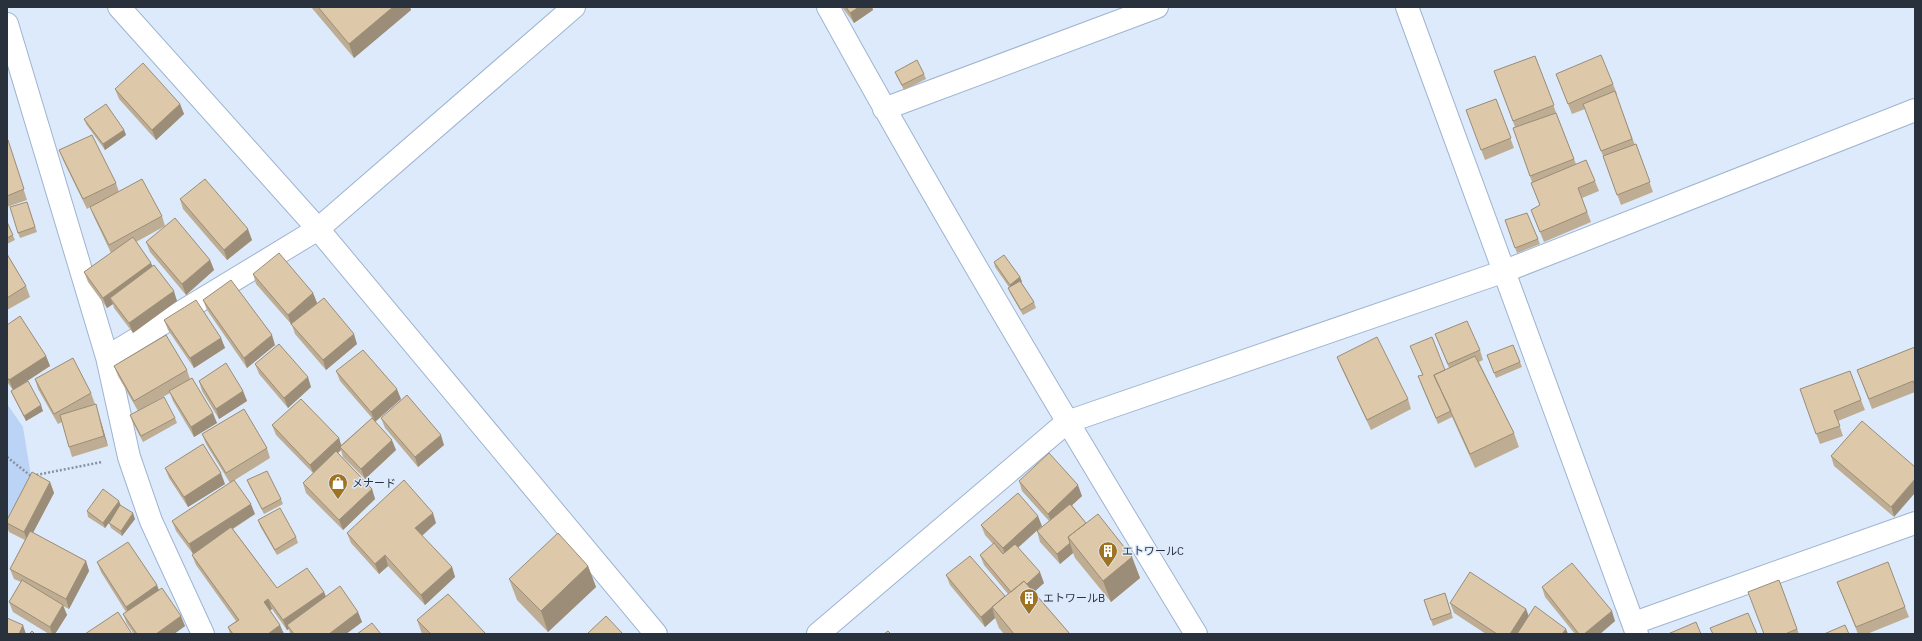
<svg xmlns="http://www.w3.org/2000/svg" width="1922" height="641" font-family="'IBM Plex Sans','Noto Sans JP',sans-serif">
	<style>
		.green { fill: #bbd4f5 }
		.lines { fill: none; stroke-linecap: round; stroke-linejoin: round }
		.minor-casing { stroke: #9eb4d0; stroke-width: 24 }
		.path { stroke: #8692a0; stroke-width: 2.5; stroke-dasharray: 2 2; stroke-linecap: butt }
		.minor { stroke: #fff; stroke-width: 22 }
		.wall { fill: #bead92 }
		.shaded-wall { fill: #9b8d77 }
		.building { fill: #ddc9aa; stroke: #9b8d77 }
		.labels { text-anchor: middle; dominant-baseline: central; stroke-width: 3; stroke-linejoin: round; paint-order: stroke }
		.poi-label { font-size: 11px; fill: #28313c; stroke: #dceafc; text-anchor: start }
	</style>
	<rect width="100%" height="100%" fill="#dceafc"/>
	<path class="green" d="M7,404l16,23 8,49 -24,53z"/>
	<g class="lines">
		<defs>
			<path id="minor" d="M119,7l199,222 338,405
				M828,7c117,212 242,420 368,627
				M1407,7l230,627
				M7,24l100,333 22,100 22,64 52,113
				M884,109l273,-102
				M107,357l211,-128 256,-222
				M1634,623l281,-100
				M818,634l249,-212 438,-151 410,-161"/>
		</defs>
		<use href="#minor" class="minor-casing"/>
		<path class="path" d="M7,457l24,19 71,-14"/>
		<use href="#minor" class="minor"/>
	</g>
	<path class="wall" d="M311,7h99l1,3 -57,48z
		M842,7h30l1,3 -19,13z
		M1535,56l22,59 19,49 19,17 4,10 -17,7 9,24 -47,20 -13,-32 9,-4 -9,-23 1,-1 -19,-54 2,-1 -21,-56z
		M895,72l29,2 2,5 -22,11 -7,-13z
		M1556,74l57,10 4,10 -1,1 19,50 1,-1 17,48 -32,13 -18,-49 -18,-47 -13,5z
		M115,89l65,15 4,10 -28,26 -37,-41z
		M1496,99l18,49 -29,12 -19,-50z
		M84,119l40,11 2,5 -21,15 -19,-26z
		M7,141l4,9 16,50 -20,7z
		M59,150l57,33 3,9 43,24 3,10 -29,16 41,59 -44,32 -19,-25 -1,-4 -6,4 -19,-26 -4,-10 27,-19 -17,-36 -4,-10 -3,2 -24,-49z
		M180,199l72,41 -25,20 -44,-51z
		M27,202l10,30 -17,6 -2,-5z
		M1505,220l33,19 2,5 -23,9z
		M7,222l8,18 -8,4z
		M146,242l64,18 4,10 -28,25 -36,-43z
		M7,254l19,32 4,11 -23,13z
		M994,262l26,15 2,5h-1l13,20 2,6 -13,7 -13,-22 -2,-5 1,-1 -14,-20z
		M253,274l60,19 4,10 40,41 -31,26 -31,-36 -3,-9 -36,-41z
		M203,300l72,45 -28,23 -40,-58z
		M164,320l57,18 4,10 -31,20 -26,-38z
		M7,325l39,31 4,10 -33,22 26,23 -17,10 -13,-25 -2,-5 2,-1 -6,-8z
		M1435,334l45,16 3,10 -4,2 35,71 5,14 -44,21 -23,-51 -14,7 -18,-42 3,-7 -13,-29 35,24 4,-2z
		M1915,347v45l-43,17 -15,-39z
		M1487,355l33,7 2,5 -26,11z
		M1337,357l71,42 3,10 -40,21 -30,-63z
		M255,364l56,23 -23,21 -29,-34z
		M114,366l73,4 3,9 27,44 -23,14 -21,-36 -3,-8 -32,18 -20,-35z
		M336,371l65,28 -26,22 21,29 -31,29 -22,-22 -2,-7 -3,3 34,36 3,10 -32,31 -37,-37 -3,-10 10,-10 -37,-38 -4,-10 67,13 2,7 31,-27 -32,-37z
		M35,379l56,14 4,11 -5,2 9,9 9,31 -36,11 -3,-10 -7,-25 -4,2 -20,-35z
		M199,381l44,10 4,10 -28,18 -17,-28z
		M1800,389l61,11 4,10 -27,11 5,15 -23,8z
		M130,415l45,3 2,5 -34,19 -11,-21z
		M381,418l63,27 -26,22 -33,-39z
		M1862,421l32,96 -60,-51 -3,-10z
		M202,434l65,14 3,10 -40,25 -24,-39z
		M165,468l60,16 -37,23 -19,-29z
		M247,480l34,19 2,5 -19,10 -15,-29z
		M1019,481l63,15 -10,9 14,18 46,34 8,21 -29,24 -36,-44 -2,-5 -13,11 -20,-22 -3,-11 12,-10 -27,-30z
		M50,482l4,11 -21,40 53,28 3,10 -20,38 -6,-3 4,9 -12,19h-6l-36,-22 -4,-10 12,-20 -7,-3 -4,-10 15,-29 -16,-8 -2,-6v-6z
		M120,505l15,14 -13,17 -11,-8 -2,-5 -4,5 -17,-11 -1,-6z
		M255,514l-22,15 44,59 47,4 2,5 32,15 4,10 -16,12h-56l-1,-5 -2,1 -15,-21 -2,1 14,24h-54l-2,-7 8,-6 -40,-56 -4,-10 1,-1 -17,-23 -4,-10z
		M258,520l38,17 2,6 -21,12 -17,-29z
		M436,523l-14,13 30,31 3,10 -30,28 -37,-39 -9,8 -28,-31 -4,-10z
		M981,525l61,1 -24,22 26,35 -10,9 36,42h-66l-5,-6 -4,-10 -10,9 -35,-42 -4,-10 59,22 3,-3 -24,-29 -4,-10 13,-11 -8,-9z
		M97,562l62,28 26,36 -11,8h-40l-7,-10 -4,-10 3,-2 -25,-40z
		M588,566l8,21 -48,45 -31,-32 -8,-21z
		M1779,580l20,54h-35z
		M1837,582l68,25 4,10 -42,17h-9z
		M1542,587l73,34 -15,13h-25l-30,-37z
		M1445,593l8,25 -20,8 -9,-26z
		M1450,603l76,6 2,7 40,18h-82l-32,-21z
		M417,620l69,14h-64z"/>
	<path class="shaded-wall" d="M393,7h17l1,3 -57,48 -5,-14z
		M859,7h13l1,3 -19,13 -4,-10z
		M180,104l4,10 -28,26 -4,-10z
		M124,130l2,5 -21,15 -2,-6z
		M248,229l4,11 -25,20 -3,-10z
		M210,260l4,10 -28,25 -4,-11z
		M151,263l4,10 -45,25 3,6 -6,4 -4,-10z
		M1020,277l2,5 -11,8 -1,-5z
		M174,291l3,10 -44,32 -4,-10z
		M313,293l4,10 -26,21v1l-3,-10z
		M354,334l3,10 -31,26 -3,-10z
		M272,335l3,10 -28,23 -3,-10z
		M221,338l4,10 -31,20 -4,-10z
		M46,356l4,10 -37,24 -4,-10z
		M308,377l3,10 -23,21 -4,-10z
		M397,389l4,10 -26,23 -4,-10z
		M243,391l4,10 -28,18 -3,-10z
		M96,404l3,11 9,31 -4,-10z
		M41,405l2,6 -17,10 -2,-5z
		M213,413l4,10 -23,14 -3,-10z
		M441,435l3,10 -26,22 -3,-10z
		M339,438l3,10 -2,-1 1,3 -27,25 -4,-10z
		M392,440l4,10 -31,29 -4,-10z
		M221,473l4,11 -37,23 -4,-10z
		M1915,479v14l-21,24 -3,-10z
		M50,482l4,11 -26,49 -4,-10z
		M1078,485l4,11 -30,28 -4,-10z
		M372,489l3,10 -32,31 -4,-10z
		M119,501l2,5 -16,22 -2,-5z
		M251,504l4,10 -62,40 -4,-10z
		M133,513l2,6 -13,17 -1,-5z
		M433,513l3,10 -17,15 -4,-10z
		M1038,516l4,10 -36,32 -3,-10z
		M1070,543l3,10 -13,11 -3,-10z
		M385,555l3,11 -9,8 -4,-10z
		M1132,557l8,21 -29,24 -8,-21z
		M86,561l3,10 -20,38 -3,-10z
		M588,566l8,21 -48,45 -7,-21z
		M452,567l3,10 -30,28 -4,-10z
		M1040,572l4,11 -26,23 -4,-10z
		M157,585l4,10 -31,22 -4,-10z
		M324,592l4,10 -41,23 2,4 -2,1 -4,-10z
		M268,599l4,10 -4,3 -4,-10z
		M63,605l4,10 -12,19h-3l-2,-7z
		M992,607l3,11 -10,9 -4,-10z
		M1526,609l4,10 -10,15h-10z
		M1612,611l3,10 -15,13h-16z
		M358,612l4,10 -16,12h-17z
		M181,616l4,10 -11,8h-18z
		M23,625l3,9h-7z
		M280,625l4,9h-16z
		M1566,629l2,5h-6z"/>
	<path class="building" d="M318,7h75l-44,37z
		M846,7h13l-9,6z
		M1601,55l12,29 -45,20 -12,-30z
		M1535,56l19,49 -41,16 -19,-50z
		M917,60l7,14 -22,11 -7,-13z
		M143,63l37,41 -28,26 -37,-41z
		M1615,91l17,48 -31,12 -18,-47z
		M1496,99l15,39 -30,12 -15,-40z
		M106,104l18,26 -21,14 -19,-25z
		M1556,113l18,46 -44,17 -17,-48z
		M92,135l24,48 -33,16 -24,-49z
		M8,140l16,49 -17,7v-55z
		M1636,144l14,38 -33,13 -14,-39z
		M1586,160l9,21 -17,7 9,24 -47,20 -9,-22 9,-5 -9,-22z
		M142,179l20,37 -53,29 -19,-38z
		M205,179l43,50 -24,21 -44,-51z
		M27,202l8,25 -17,6 -8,-26z
		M1527,213l11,26 -23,9 -10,-28z
		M175,218l35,42 -28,24 -36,-42z
		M7,222l6,13 -6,3z
		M133,237l18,26 -48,35 -19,-26z
		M279,253l34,40 -25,22 -35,-41z
		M7,254l19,32 -19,12z
		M1004,255l16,22 -10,8 -16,-23z
		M154,265l20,26 -45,32 -19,-25z
		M231,280l41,55 -28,23 -41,-58z
		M1020,281l14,21 -13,8 -13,-22z
		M324,298l30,36 -31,26 -32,-36z
		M196,300l25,38 -31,20 -26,-38z
		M20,316l26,40 -37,24 -2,-3v-52z
		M1467,321l13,29 -32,14 -13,-30z
		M166,335l21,35 -53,31 -20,-35z
		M1377,337l31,62 -41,21 -30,-63z
		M1432,337l13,33 -11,5v1l17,35 -15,7 -18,-42 5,-1 -13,-29z
		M279,344l29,33 -24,21 -29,-34z
		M1513,345l7,17 -26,11 -7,-18z
		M1915,347v38l-2,-4 -44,18 -12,-29z
		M363,350l34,39 -26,23 -35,-41z
		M1475,356l39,77 -44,21 -36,-79z
		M73,358l18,35 -37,21 -19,-35z
		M226,363l17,28 -27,18 -17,-28z
		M1850,371l11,29 -27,11 6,15 -24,8 -16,-45z
		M192,378l21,35 -22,14 -22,-36z
		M28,381l13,24 -17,11 -13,-25z
		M407,395l34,40 -26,22 -34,-39z
		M164,397l11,21 -34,18 -11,-21z
		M301,399l38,39 -29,27 -38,-40z
		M96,404l8,32 -35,11 -9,-32z
		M244,409l23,39 -41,25 -24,-39z
		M372,418l20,22 -31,29 -21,-22z
		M1862,421l53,46v12l-24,28 -60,-51z
		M203,444l18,29 -37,24 -19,-29z
		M336,451l36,38 -33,31 -36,-37z
		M1049,453l29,32 -30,29 -29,-33z
		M267,471l14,28 -19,10 -15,-29z
		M32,472l18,10 -26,50 -17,-9v-3z
		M234,480l17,24 -62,40 -17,-23z
		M404,480l29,33 -18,15 37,39 -31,28 -36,-40 -10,9 -28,-31z
		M103,489l16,12 -16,22 -16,-12z
		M1018,493l20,23 -35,32 -22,-23z
		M1070,504l16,19 -18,14 2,6 -13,11 -20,-23z
		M120,505l13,8 -12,18 -12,-8z
		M280,508l16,29 -21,13 -17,-30z
		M1098,514l34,43 -29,24 -35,-44z
		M231,527l46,61 30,-20 17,24 -41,28 -15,-21 -4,3 16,23 -12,9h-35l-5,-7 11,-7 -47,-65z
		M30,531l56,30 -20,38 -56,-30z
		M558,533l30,33 -47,45 -32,-32z
		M128,542l29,43 -31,22 -29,-45z
		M994,543l9,11 12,-10 25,28 -13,12 -3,-3 -13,11 -31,-37z
		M970,556l35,40 -24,21 -35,-42z
		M1888,562l17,45 -49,20 -19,-45z
		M1572,563l40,48 -28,23h-5l-37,-47z
		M1470,572l56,37 -16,25h-13l-47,-31z
		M22,580l41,25 -13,22 -41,-25z
		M1779,580l18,49 -12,5h-21l-16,-42z
		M1024,581l46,53h-56l-22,-27z
		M340,586l18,26 -29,22h-35l-7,-9z
		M162,588l19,28 -25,18h-19l-14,-20z
		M1445,593l6,20 -20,7 -7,-20z
		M448,594l38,40h-55l-14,-14z
		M1535,606l31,23 -4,5h-45z
		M118,612l14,22h-47z
		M1748,613l9,21h-44l-3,-6z
		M606,616l17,18h-36z
		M7,618l16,7 -4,9h-12z
		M1696,622l5,12h-33z
		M372,623l9,11h-24z
		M1845,625l4,9h-25z
		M32,631l3,3h-6z
		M888,631l3,3h-7z"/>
	<defs>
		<symbol id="shop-pin" viewBox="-11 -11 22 30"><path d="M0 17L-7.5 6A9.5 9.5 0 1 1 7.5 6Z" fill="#9e7322" stroke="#dceafc"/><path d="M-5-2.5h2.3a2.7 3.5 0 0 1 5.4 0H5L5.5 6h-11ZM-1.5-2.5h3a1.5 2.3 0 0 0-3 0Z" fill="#fff"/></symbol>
		<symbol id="building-pin" viewBox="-11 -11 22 30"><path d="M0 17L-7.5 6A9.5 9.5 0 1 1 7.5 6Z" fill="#9e7322" stroke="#dceafc"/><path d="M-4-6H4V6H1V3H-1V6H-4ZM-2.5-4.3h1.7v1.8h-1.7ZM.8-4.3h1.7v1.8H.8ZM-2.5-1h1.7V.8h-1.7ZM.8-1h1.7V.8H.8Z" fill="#fff"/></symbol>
	</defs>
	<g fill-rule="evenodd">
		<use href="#shop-pin" x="327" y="472" width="22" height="30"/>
		<use href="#building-pin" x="1097" y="540" width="22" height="30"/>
		<use href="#building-pin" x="1018" y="587" width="22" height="30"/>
	</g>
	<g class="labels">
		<g class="poi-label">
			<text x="352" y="483">メナード</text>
			<text x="1122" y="551">エトワールC</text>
			<text x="1043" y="598">エトワールB</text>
		</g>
	</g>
	<rect width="1922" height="641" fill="none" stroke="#28313c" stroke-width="16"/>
</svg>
